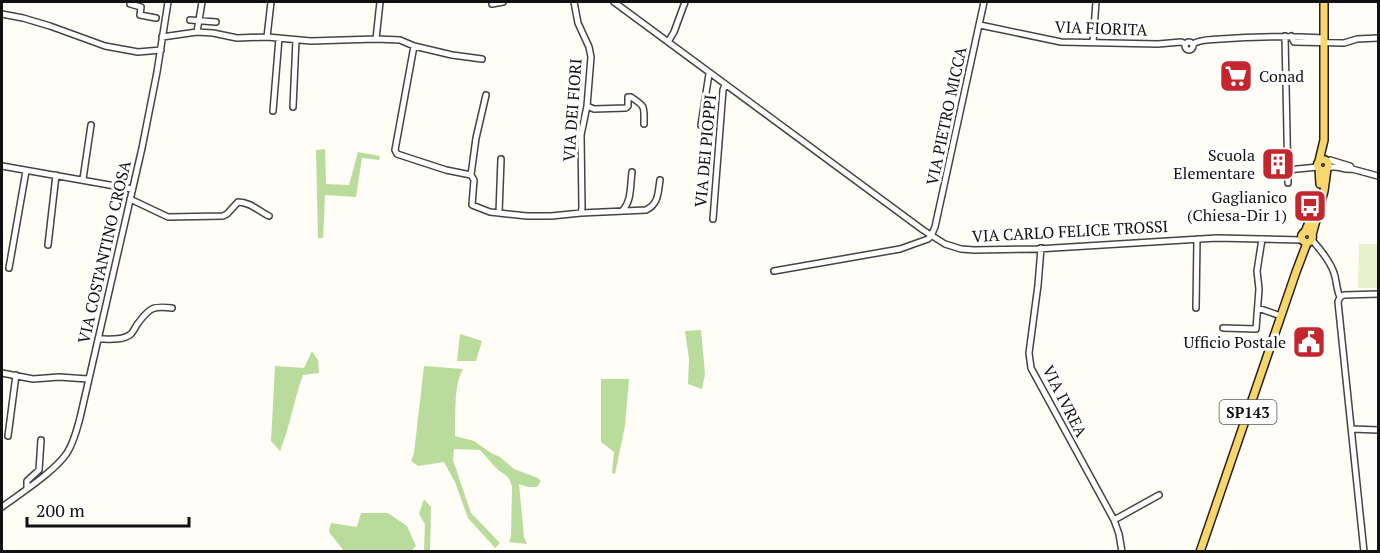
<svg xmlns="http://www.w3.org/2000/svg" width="1380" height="553" font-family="'PT Serif',serif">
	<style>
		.forest { fill: #b9dc9c }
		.pitch { fill: #e6f2cf }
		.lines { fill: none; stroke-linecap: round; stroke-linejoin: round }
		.minor-casing { stroke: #444; stroke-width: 8 }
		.major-casing { stroke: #222; stroke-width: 10 }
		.minor { stroke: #fff; stroke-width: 5 }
		.major { stroke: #f9d66b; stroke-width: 7 }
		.labels { text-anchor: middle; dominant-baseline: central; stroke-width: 6; stroke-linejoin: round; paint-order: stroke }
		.shield { fill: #fff; stroke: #585858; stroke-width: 1.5 }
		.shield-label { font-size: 15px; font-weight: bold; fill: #111 }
		.street-label { font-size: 16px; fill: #111; stroke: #fff }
		.poi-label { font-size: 16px; fill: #111; stroke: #fff; text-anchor: end }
	</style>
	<rect width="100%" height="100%" fill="#fffdf5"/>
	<path class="forest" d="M325,149l1,35 23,1 9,-33 22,4 -1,4 -17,-2 -6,39 -31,-2 -2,43h-5l-2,-88z
		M701,330l4,44 -3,15 -14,-5 1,-25 -4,-28z
		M460,334l22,7 -6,20h-19z
		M312,351l6,9 1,13 -16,2c-9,25 -13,51 -23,76l-9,-10 4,-75 29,2z
		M424,366l39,3c-10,16 -7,49 -8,67l19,5 17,12 9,4 14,12 24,9 3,3 -4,6h-9l-9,-3 5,53 3,7 -18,-2 2,-5 1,-50c-3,-13 -7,-11 -15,-18 -6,-6 -11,-13 -17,-19l-26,-1 -1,11 18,53 29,30 -5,5 -27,-30 -13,-36 -11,-20 -26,4 -7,-5 3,-8z
		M601,379h28l-4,47 -10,48 -3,-1 2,-21 -13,-10z
		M424,499l7,8 -1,44h-6l1,-27 -6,-10z
		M361,513h27l19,13 9,20 -5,5h-67l-15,-19 2,-9 26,4z"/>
	<path class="pitch" d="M1359,244h19v44h-20z"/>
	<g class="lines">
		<defs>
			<path id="minor" d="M614,2l309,228 22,14 16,5 13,1 63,-1 180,-11 85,2
				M130,4l11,3 -1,8 16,3
				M492,4l11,-2
				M2,14l21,4 27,8 55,20 33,6 23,-2
				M190,20l26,2
				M980,25l81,17 97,2 23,-2 5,2
				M197,32l5,-30
				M1285,36l3,147
				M1291,36l3,6 50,1 13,-4 21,-1
				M162,37l35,-5 16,1 24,5 30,-1 44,4 65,-2 24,1 14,6 38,9 30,4
				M267,37l4,-35
				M376,39l4,-37
				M668,42l6,-10 11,-30
				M1093,42l3,-40
				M1185 46a4 4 0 1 1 8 0a4 4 0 1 1-8 0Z
				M1193,44c7,-5 18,-4 27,-5 35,-3 69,-3 104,-1
				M414,46l-19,104 2,4 49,16 25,5 3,5 -2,25 18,7 37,4h24l30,-3 1,-5 -1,-73 6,-29 4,-49 -2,-10 -11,-24 -4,-21
				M587,106l7,3 32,-1 2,-2v-9h3c15,10 13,9 13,27
				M293,107l3,-67
				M273,111l6,-73
				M701,125l8,-51
				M1328,161l2,-1 20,6 2,3
				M2,166l130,23
				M1328,168c9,-4 16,3 24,1l26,7
				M1287,170l31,-3
				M471,175l5,-37 10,-43
				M83,179l8,-54
				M130,199l38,18 55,-1 4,-2 11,-12c12,0 21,9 31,14
				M622,211c10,-10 8,-25 10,-39
				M499,213l2,-54
				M581,213l65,-3c13,-6 12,-18 14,-30
				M713,219l10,-129 2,-5
				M1312,240c8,9 18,21 22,33 3,8 2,16 6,24l-2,5 26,250
				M48,245l8,-70
				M1041,248l-3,37 -9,68 2,15 6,11 77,141 5,14 3,18
				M9,268l17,-97
				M774,271l126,-22 28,-10 3,-3 4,-9 49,-225
				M1340,297l4,-2 34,-1
				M1196,308l1,-69
				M1258,308l23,8
				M1223,328l33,1 3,-40 -2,-18 5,-32
				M98,339c9,0 25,2 33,-5 3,-3 5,-9 8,-12 11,-15 15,-16 33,-14
				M2,373l31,6 26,-2 29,2
				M1352,429l26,1
				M8,436l8,-61
				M27,488v-7l12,-11 2,-30
				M2,507c19,-14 52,-35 65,-54 7,-11 10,-24 13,-35l62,-270 15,-76 11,-70
				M1114,520l45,-25"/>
			<path id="major" d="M1317.5 165a5.5 5.5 0 1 1 11 0a5.5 5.5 0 1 1-11 0Z
				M1319,161l5,-21v-138
				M1319,169l1,15
				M1301.5 237a5.5 5.5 0 1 1 11 0a5.5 5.5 0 1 1-11 0Z
				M1305,232l7,-17
				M1312,235l12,-44 3,-22
				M1200,552l96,-280 11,-29"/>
		</defs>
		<use href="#minor" class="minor-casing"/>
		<use href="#major" class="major-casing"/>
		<use href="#minor" class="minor"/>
		<use href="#major" class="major"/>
	</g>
	<defs>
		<symbol id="supermarket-square" viewBox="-11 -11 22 22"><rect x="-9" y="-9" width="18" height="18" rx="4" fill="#c4262e" stroke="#fff"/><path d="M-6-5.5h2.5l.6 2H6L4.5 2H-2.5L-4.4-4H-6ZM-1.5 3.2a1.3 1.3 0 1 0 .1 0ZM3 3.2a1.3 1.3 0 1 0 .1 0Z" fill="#fff"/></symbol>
		<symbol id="building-square" viewBox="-11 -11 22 22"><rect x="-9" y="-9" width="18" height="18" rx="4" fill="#c4262e" stroke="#fff"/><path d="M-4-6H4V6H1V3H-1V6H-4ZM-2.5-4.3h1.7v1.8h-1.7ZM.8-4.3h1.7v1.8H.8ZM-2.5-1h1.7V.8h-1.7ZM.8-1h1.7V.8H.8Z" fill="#fff"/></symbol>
		<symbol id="bus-square" viewBox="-11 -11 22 22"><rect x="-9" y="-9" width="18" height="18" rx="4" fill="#c4262e" stroke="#fff"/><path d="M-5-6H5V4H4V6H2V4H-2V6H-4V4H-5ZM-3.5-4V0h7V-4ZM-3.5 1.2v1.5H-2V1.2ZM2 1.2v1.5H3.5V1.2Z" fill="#fff"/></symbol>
		<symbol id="civic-square" viewBox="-11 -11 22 22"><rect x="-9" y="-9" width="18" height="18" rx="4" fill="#c4262e" stroke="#fff"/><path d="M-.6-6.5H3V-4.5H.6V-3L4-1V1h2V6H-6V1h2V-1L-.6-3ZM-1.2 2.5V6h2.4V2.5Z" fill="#fff"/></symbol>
	</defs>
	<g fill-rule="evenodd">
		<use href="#supermarket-square" x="1217" y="57" width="38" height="38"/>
		<use href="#building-square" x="1259" y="145" width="38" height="38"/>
		<use href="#bus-square" x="1291" y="187" width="38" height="38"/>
		<use href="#civic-square" x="1290" y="323" width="38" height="38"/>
	</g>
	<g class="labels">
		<rect class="shield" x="1219.5" y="400" width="57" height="24" rx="4.5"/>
		<g class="shield-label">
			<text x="1248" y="412">SP143</text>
		</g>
		<g class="street-label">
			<text transform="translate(1101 28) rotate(2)">VIA FIORITA</text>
			<text transform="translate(572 110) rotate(-86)">VIA DEI FIORI</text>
			<text transform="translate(946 116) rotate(-78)">VIA PIETRO MICCA</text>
			<text transform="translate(705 151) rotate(-85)">VIA DEI PIOPPI</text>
			<text transform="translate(1070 231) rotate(-3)">VIA CARLO FELICE TROSSI</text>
			<text transform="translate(104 252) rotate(-77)">VIA COSTANTINO CROSA</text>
			<text transform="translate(1065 401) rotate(63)">VIA IVREA</text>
		</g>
		<g class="poi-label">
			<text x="1259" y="76" text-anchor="start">Conad</text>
			<text x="1255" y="155">Scuola<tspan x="1255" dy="18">Elementare</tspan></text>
			<text x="1287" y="197">Gaglianico<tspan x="1287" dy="18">(Chiesa-Dir 1)</tspan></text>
			<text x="1286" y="342">Ufficio Postale</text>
		</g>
	</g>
	<rect width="1380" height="553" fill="none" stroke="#111111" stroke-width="6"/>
	<path d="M27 517v9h162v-9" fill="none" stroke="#111111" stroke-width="3"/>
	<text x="36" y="517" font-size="18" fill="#111111" stroke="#ffffff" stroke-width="4.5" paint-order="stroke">200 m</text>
</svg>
